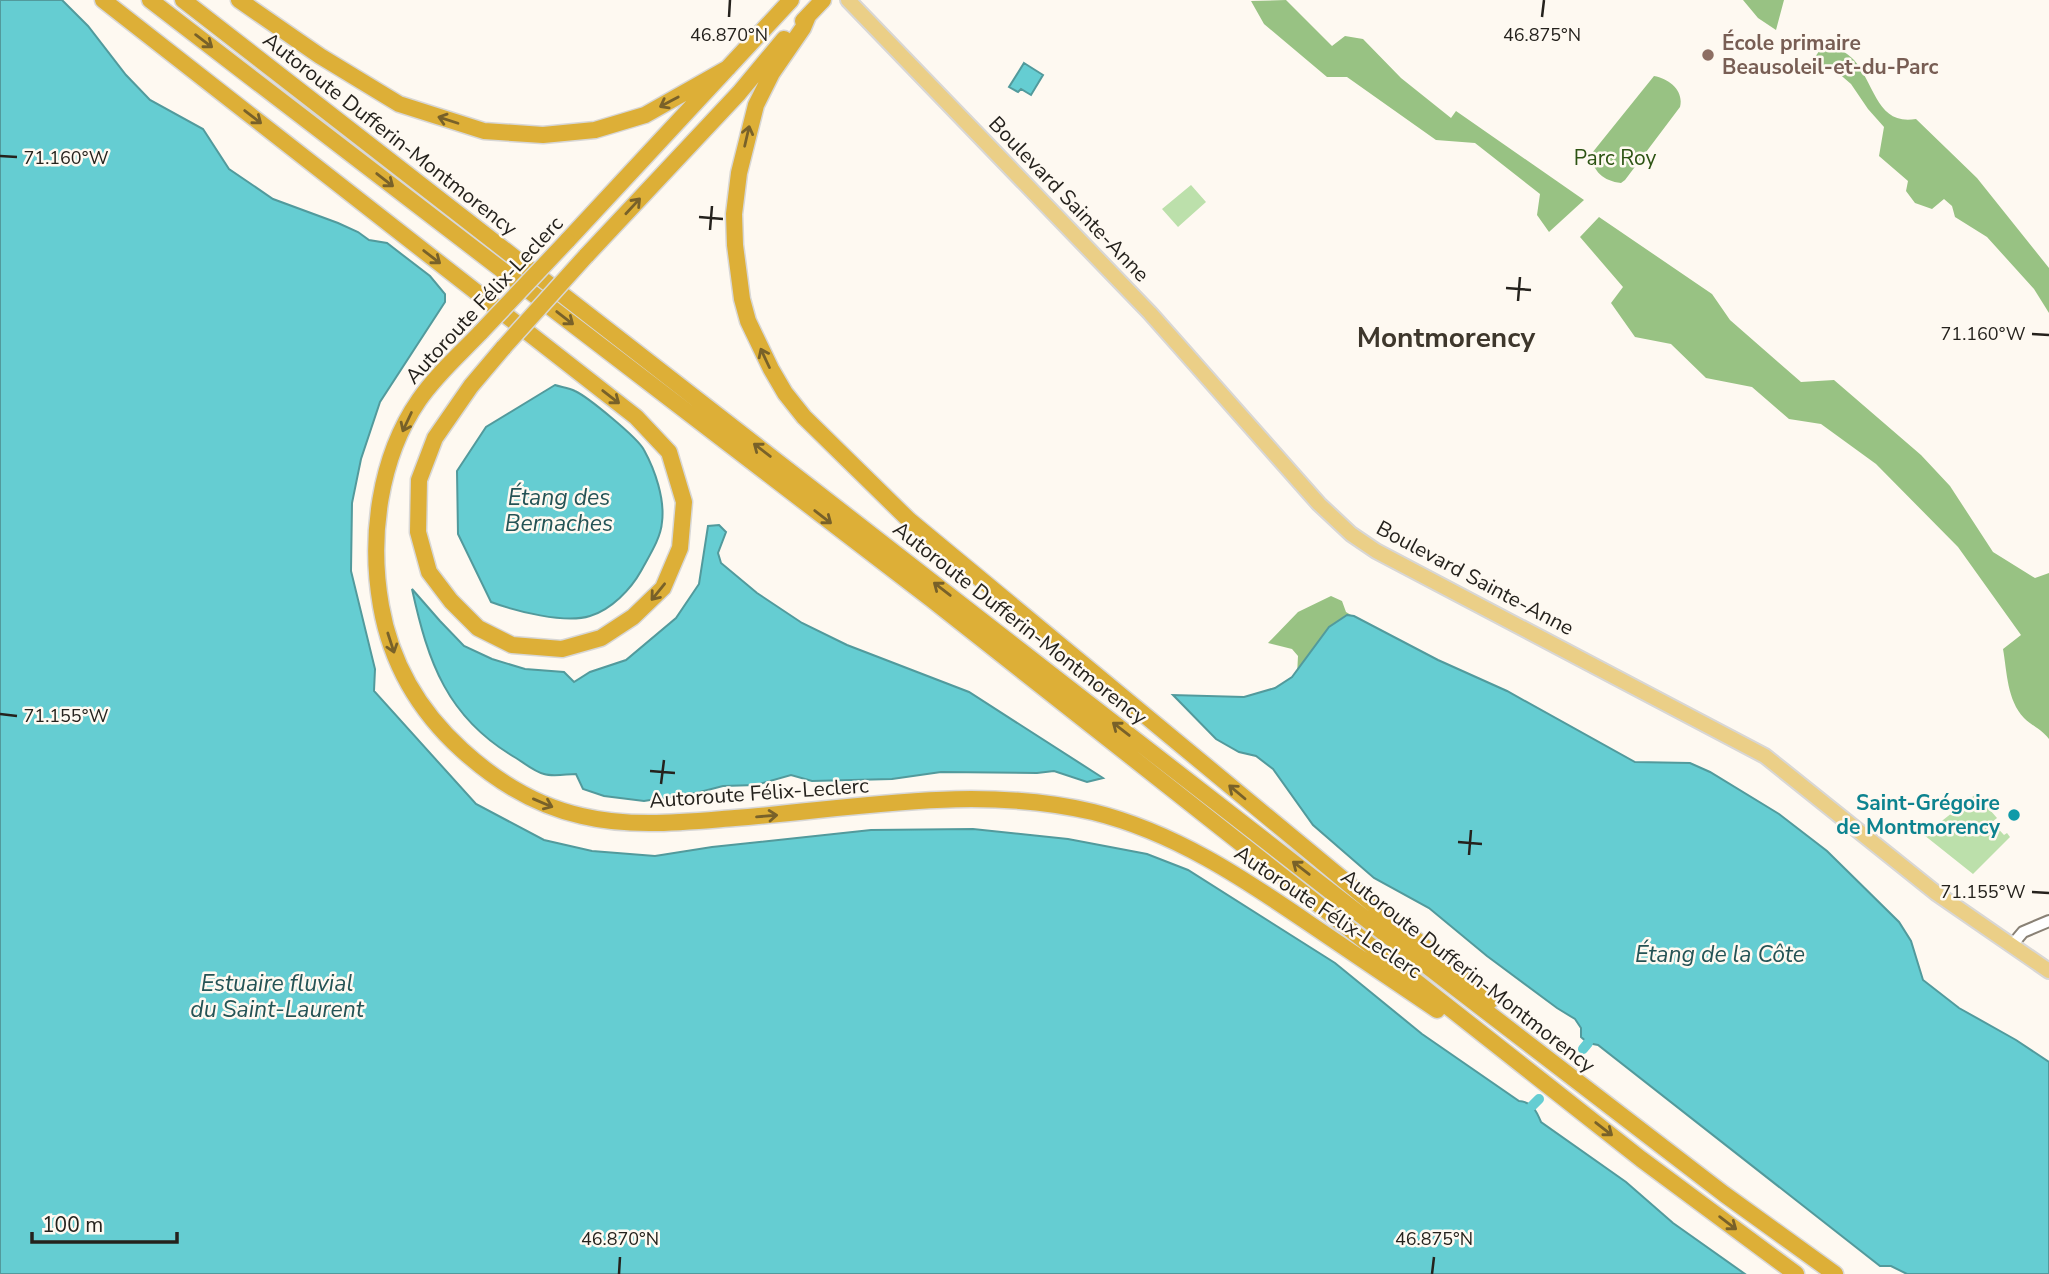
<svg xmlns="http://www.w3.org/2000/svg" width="2049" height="1274" font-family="'Nunito Sans',sans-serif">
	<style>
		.green { fill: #bce0ab }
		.forest { fill: #98c283 }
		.water { fill: #65cdd2; stroke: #529a9c; stroke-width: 2 }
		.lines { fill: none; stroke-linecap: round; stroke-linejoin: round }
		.canal { stroke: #65cdd2; stroke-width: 10 }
		.tertiary-casing { stroke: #898175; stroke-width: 14 }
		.primary-casing { stroke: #d8d7d6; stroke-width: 18 }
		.motorway-casing { stroke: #d8d7d6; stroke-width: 19 }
		.tertiary { stroke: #fff; stroke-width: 10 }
		.primary { stroke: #ebcf87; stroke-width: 14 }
		.motorway { stroke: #ddaf37; stroke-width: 16 }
		.motorway-bridge-casing { stroke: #d8d7d6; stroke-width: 19; stroke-linecap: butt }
		.motorway-bridge { stroke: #ddaf37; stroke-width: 16 }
		.oneway { stroke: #786129 }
		.ticks { fill: none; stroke: #25221d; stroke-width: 2.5 }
		.education-dot { fill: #8d6e63; stroke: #fef9f1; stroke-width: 2.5 }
		.culture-dot { fill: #0f9aa8; stroke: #fef9f1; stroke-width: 2.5 }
		.labels { text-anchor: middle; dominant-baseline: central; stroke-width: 5; stroke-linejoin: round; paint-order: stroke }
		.education-label { font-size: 21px; font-weight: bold; fill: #785e54; stroke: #fef9f1; text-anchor: start }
		.street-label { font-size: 21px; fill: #25221d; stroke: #fef9f1 }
		.park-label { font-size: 21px; fill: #2c5313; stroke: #fef9f1 }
		.culture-label { font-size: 21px; font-weight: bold; fill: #0d838f; stroke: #fef9f1; text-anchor: end }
		.water-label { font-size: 23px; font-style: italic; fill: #245355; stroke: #fef9f1 }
		.district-label { font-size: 28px; font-weight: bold; fill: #3e372c; stroke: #fef9f1 }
		.ticks-label { font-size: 18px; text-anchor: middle; fill: #25221d; stroke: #fef9f1; stroke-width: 5; stroke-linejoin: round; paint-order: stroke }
	</style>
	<rect width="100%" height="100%" fill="#fef9f1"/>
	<path class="green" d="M1191,185l15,17 -28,25 -16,-18z
		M1976,794l21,24 -5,4 12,13 3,-2 3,4 -37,37 -49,-39z"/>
	<path class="forest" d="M1286,0l46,46 13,-10 18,3 38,39 50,40 5,-7 128,89 -35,32 -12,-17 3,-21 -65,-51 -39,-3 -89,-63h-20l-63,-53 -13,-23z
		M1743,0h41l-8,30 -18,-12z
		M1826,41c8,6 21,11 28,19 21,24 23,66 62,59l61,59 72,90v45l-15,-24 -47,-52 -32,-20 -3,-11 -8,-7 -12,10 -17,-6 -9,-12 2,-10 -29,-25 5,-29 -16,-18 -17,-25 -22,-19 -17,4 -1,-6z
		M1654,76c16,3 30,15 26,31l-55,73 -4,3c-18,-2 -30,-13 -29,-30z
		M1599,217l113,77 18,26 71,62 33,-2 87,75 29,31 43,66 42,26 14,-5v166c-10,-12 -16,-12 -25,-21 -17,-18 -17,-46 -21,-69l18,-14 -63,-88 -82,-83 -55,-40 -32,-5 -37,-32 -46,-9 -35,-34 -36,-7 -24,-34 12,-16 -43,-50z
		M1331,596l11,5 4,11 5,3 -54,60 1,-19 -6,-7 -24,-6 30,-31z"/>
	<path class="water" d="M0,0h62l26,26 38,49 24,25 53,29 26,40 44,30 65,24 20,9 11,8 18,3 43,33 15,18v8l-65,100 -19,57 -9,44 -1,68 24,98 -1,22 102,113 68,36 48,11 63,5 57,-9 159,-17 102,-1 95,10 79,15 41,16 147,93 87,71 97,67c13,1 17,9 22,21l85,60 47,41 72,51h-1745z
		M1024,63l19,12 -12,20 -10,-6 -3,3 -9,-5z
		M555,385c6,2 14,3 20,6 13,6 63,47 69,59 11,20 21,49 18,72 -1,16 -13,34 -21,49 -10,18 -30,39 -51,45 -25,8 -75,-5 -99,-14l-33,-68 -1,-63 29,-44z
		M719,525l7,7 -8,21 3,10 36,30 45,30 45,22 122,47 134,86 -16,4 -33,-11 -17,2 -96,-1 -49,7 -80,2 -21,-6 -35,10 -33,1 -27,7 -52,8 -40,-5 -21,-7 -7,-15c-9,0 -23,3 -32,0 -9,-2 -20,-11 -28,-16 -69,-40 -88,-96 -104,-169l28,32 24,25 28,13 33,10 39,3 10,10 16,-10 36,-12 50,-42 23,-34 9,-58z
		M1347,615l7,1 84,44 69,31 128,71 55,1 20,9 69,42 48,37 72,71 12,19 12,39 36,28 57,32 33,22v212h-142l-16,-8h-11l-282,-221 -10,-2 -7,-6v-9l-6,-9 -18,-11 -70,-52 -58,-48 -55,-30 -61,-53 -40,-56 -17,-13 -17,-4 -23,-13 -43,-44 71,2 31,-9 17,-11 37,-50z"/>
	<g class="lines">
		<path class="canal" d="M1583,1049l5,-6
			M1532,1106l7,-7"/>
		<defs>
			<path id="tertiary" d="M2012,945l11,-13 26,-11"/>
			<path id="primary" d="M848,0l302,313 169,191 32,30 25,17 389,205 171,137 113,78"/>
			<path id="motorway" d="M103,0l533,417 33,35 15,50 -4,46 -17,40 -30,29 -32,21 -39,11 -50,-4 -34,-17 -27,-27 -22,-29 -11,-40 1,-52 16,-42 36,-52 33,-39
				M150,0l781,599 710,560 155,115
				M183,0l1201,933 340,261 111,80
				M239,0l81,56 79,48 85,27 59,4 52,-5 50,-15 83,-47
				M808,16l-5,12 -31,45 -16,32 -17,68 -5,41 1,31 7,54 6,22 23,48 14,24 19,24 105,103 581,481
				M803,21l20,-21
				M567,241l224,-241
				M586,256l153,-163 45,-54
				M481,332c-21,22 -45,43 -62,68 -40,58 -50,138 -38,206 10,57 39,106 81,144 34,31 75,56 120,66 50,12 102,6 153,2 119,-9 240,-34 358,-6 81,20 150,66 217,112 43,29 85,58 127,86"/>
		</defs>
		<use href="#tertiary" class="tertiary-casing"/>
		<use href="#primary" class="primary-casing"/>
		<use href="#motorway" class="motorway-casing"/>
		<use href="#tertiary" class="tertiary"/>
		<use href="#primary" class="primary"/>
		<use href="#motorway" class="motorway"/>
		<defs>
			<path id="motorway-bridge" d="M481,332l86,-91
				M504,347l82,-91"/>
		</defs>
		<use href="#motorway-bridge" class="motorway-bridge-casing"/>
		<use href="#motorway-bridge" class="motorway-bridge"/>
	</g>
	<defs><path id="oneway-shaft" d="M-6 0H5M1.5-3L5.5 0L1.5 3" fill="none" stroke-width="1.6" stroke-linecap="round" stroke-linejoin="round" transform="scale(1.75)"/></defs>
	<g class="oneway">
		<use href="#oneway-shaft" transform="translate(204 41) rotate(37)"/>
		<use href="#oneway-shaft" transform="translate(669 102) rotate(152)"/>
		<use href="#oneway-shaft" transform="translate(253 117) rotate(38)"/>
		<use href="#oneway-shaft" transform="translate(448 120) rotate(-162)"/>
		<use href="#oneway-shaft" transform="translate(747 136) rotate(-77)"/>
		<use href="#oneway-shaft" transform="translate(385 180) rotate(38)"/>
		<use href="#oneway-shaft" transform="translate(633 206) rotate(-47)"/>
		<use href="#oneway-shaft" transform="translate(432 257) rotate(38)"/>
		<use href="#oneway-shaft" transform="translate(565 318) rotate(38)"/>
		<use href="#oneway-shaft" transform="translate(765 358) rotate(-115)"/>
		<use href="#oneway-shaft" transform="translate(611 397) rotate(38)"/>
		<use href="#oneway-shaft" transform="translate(407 422) rotate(115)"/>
		<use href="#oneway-shaft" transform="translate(762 450) rotate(-142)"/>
		<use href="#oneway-shaft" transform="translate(823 517) rotate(38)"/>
		<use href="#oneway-shaft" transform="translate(942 589) rotate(-142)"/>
		<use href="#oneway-shaft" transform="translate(658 592) rotate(129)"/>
		<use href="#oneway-shaft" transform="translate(391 643) rotate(72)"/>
		<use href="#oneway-shaft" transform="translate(1121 729) rotate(-142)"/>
		<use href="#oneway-shaft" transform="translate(1237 792) rotate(-140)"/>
		<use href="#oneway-shaft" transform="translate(543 803) rotate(23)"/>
		<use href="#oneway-shaft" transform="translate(767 816) rotate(-5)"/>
		<use href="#oneway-shaft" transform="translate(1301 868) rotate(-142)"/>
		<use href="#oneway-shaft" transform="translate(1604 1129) rotate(38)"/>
		<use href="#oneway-shaft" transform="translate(1728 1223) rotate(37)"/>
	</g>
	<path class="ticks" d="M729,17l1,-17M1542,17l2,-17M0,156l17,1M699,217l24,2M710,230l2,-24M1506,288l25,2M1518,301l2,-24M2032,334l17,1M0,714l17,2M650,771l25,2M661,784l3,-24M1458,842l24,2M1469,855l2,-25M2032,892l17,1M619,1274l1,-17M1432,1274l2,-17"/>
	<circle class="education-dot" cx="1708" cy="55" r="7"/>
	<circle class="culture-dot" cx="2014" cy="815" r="7"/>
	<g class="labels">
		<g class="education-label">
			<text x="1722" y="43">École primaire<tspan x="1722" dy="24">Beausoleil-et-du-Parc</tspan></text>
		</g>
		<g class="street-label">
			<text transform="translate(390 134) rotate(38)">Autoroute Dufferin-Montmorency</text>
			<text transform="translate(1069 199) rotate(46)">Boulevard Sainte-Anne</text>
			<text transform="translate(484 300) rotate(-47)">Autoroute Félix-Leclerc</text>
			<text transform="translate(1475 578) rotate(28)">Boulevard Sainte-Anne</text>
			<text transform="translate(1020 623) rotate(38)">Autoroute Dufferin-Montmorency</text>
			<text transform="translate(759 793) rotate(-4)">Autoroute Félix-Leclerc</text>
			<text transform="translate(1328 912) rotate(34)">Autoroute Félix-Leclerc</text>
			<text transform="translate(1468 971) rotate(38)">Autoroute Dufferin-Montmorency</text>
		</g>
		<g class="park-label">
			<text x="1615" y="158">Parc Roy</text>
		</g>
		<g class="culture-label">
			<text x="2000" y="803">Saint-Grégoire<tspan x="2000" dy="24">de Montmorency</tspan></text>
		</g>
		<g class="water-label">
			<text x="559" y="497">Étang des<tspan x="559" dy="26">Bernaches</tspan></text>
			<text x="1720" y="954">Étang de la Côte</text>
			<text x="277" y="983">Estuaire fluvial<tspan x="277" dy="26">du Saint-Laurent</tspan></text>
		</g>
		<g class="district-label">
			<text x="1446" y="338">Montmorency</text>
		</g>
	</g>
	<g class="ticks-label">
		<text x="729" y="41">46.870°N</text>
		<text x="1542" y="41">46.875°N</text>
		<text x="66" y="164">71.160°W</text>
		<text x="1983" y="340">71.160°W</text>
		<text x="66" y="722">71.155°W</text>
		<text x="1983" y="898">71.155°W</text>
		<text x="620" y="1245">46.870°N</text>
		<text x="1434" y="1245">46.875°N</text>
	</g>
	<path d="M32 1232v10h145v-10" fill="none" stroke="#25221d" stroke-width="3.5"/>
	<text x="42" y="1232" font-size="21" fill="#25221d" stroke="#fef9f1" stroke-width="5" paint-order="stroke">100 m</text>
</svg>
